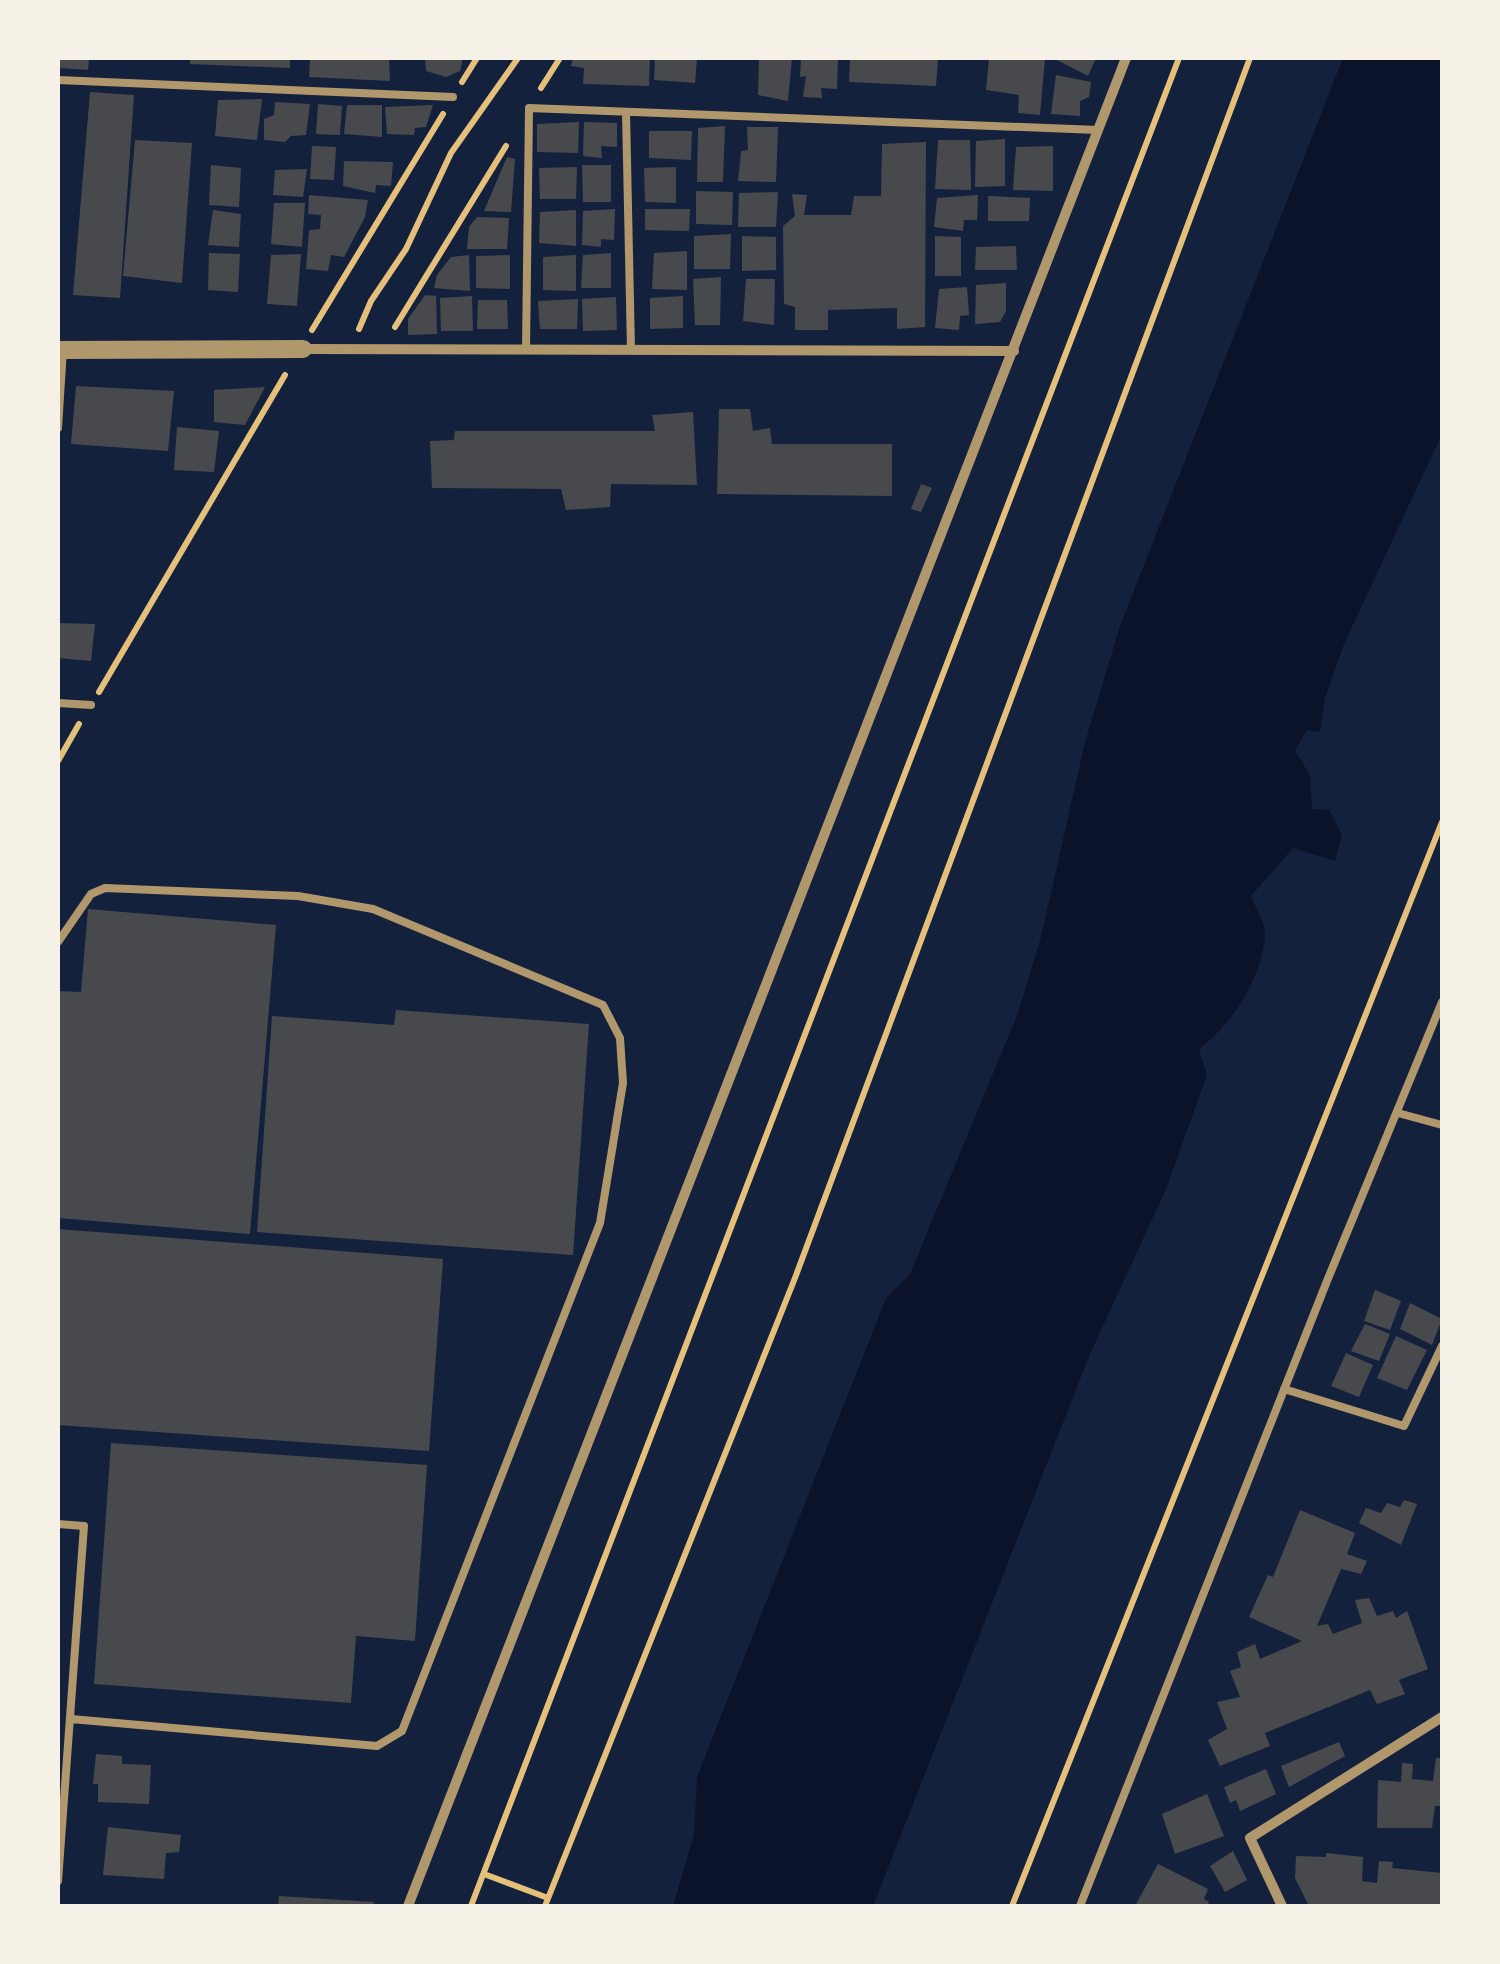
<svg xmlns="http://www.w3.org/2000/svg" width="1500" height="1964" font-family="'Libre Baskerville',serif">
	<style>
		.water { fill: #0b132b }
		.building { fill: #48494c }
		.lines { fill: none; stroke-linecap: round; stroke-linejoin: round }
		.path { stroke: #e5c07b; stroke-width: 6 }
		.service { stroke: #b1986c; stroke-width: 8 }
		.minor { stroke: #b1986c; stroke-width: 10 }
		.tertiary { stroke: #b1986c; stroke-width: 18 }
	</style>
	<rect width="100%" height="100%" fill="#14213d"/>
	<path class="water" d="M1343,58h99v376l-98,210 -19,54 -5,34 -13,-2 -12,21 15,24 2,34 17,1 13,25 -7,26 -42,-13 -42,48c4,11 14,27 14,38 -2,42 -33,91 -66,115l8,26 -41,114 -76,165 -217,552h-200l21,-71 3,-58 189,-479 24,-24 108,-261 23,-76 44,-195 35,-116z"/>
	<path class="building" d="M58,58h31l-1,12 -30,-2z
		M190,58h100v10l-100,-4z
		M310,58h79l1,23 -81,-4z
		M425,58h38l-3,13 -14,6 -20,-6z
		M573,58h77l-1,28 -66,-2 1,-16 -13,-2z
		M655,58h42l-2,25 -41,-3z
		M759,58h33l-4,43 -30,-6z
		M801,58h37l-1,31 -16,-1 1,10 -19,-1 3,-21 -6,1z
		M850,58h88l-2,28 -87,-4z
		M989,58h56l-5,57 -22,-2 1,-18 -33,-5z
		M1053,58h43l-8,18z
		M1056,75l35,7 -2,15 -9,4v15l-29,-2z
		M90,92l44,3 -14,203 -47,-3z
		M262,99l-5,41 -42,-4 3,-36z
		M275,102l35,2 -4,31 -15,1 -6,6 -21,-2v-21l10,-4z
		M318,104l24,2 -2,29 -24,-1z
		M347,105h35v32l-38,-3z
		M433,105l-7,22 -11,1 -1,7 -27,-1 -2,-27z
		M579,122l-1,31 -41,-1v-28z
		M584,122l33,1v24l-16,-1 1,12 -19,-2z
		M725,126l-2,56h-26l1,-54z
		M747,127h31l-2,55 -38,-1 3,-30 7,-1z
		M649,131h43l-1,29 -42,-2z
		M1005,139v47l-30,1 1,-46z
		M135,140l57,3 -10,140 -59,-7z
		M938,140h32l1,50 -36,-1z
		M926,142l-1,185 -28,2v-21l-69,2v20h-33v-23l-11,-3 -1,-78 12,-10 -3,-22 15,1 -3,20h47l3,-19h27l1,-52z
		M312,146l24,1 -2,33 -24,-1z
		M1053,146v45l-40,-1 3,-43z
		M507,157l8,2 -4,53 -27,-1z
		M344,161l49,1 -2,24 -15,-1 -1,8 -32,-7z
		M211,165l30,3 -2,39 -30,-2z
		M582,165h29v37h-28z
		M577,167l-1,32h-36l-1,-31z
		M676,167v36l-31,-1 -1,-34z
		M307,169l-4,28 -30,-2 2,-25z
		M696,191l37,1 -1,33 -36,-1z
		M778,192l-2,35h-38l1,-34z
		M309,195l59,5 -3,17 -21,40 -13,-2 -3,16 -22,-2 3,-39 11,-1 1,-14 -13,-1z
		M978,195l-1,25h-13l-1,11 -29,-4 3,-29z
		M988,196l42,2 -1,23h-41z
		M274,203h31l-3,44 -31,-3z
		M615,209l-1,31 -13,-1v8l-19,-2 1,-34z
		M645,209h45l-1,22 -44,-1z
		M213,210l28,4 -2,33 -31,-2z
		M576,210v36l-37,-3 1,-31z
		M477,217l32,1 -2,31h-40l2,-22z
		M731,234l-1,35h-36v-33z
		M742,236l34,1v33l-34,1z
		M935,236l26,1v39h-26z
		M1016,246l1,24h-42l1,-23z
		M687,251v39l-35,-1 2,-36z
		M209,253l31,1 -2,38 -30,-2z
		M611,253v35h-30l2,-33z
		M301,254l-4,52 -30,-2 4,-49z
		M469,255l1,36 -36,-3 3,-13 14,-18z
		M510,255v34l-34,-1v-32z
		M576,255v36l-33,-1v-33z
		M721,277l-1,48h-25l-2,-46z
		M746,279h29l-1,46 -31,-4z
		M1006,283v28l-6,11 -25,2 1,-39z
		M967,287l2,28 -9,1 -1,14 -24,-2 4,-39z
		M425,295l11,1 1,38 -29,1v-16z
		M472,296l1,35h-32l-1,-33z
		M683,296v32l-33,1v-31z
		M616,297l1,33 -34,1 -1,-32z
		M578,299l-1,30h-37l-2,-28z
		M478,300h29l1,29h-31z
		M76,386l98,5 -6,60 -97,-7z
		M265,387l-20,38 -31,-3v-32z
		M719,409h31l3,22 17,-3 2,16h120v52l-175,-2z
		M693,412l4,73 -86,-1 -1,23 -44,3 -5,-21 -129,-1 -2,-47 24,-1 1,-9h200l-3,-16z
		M177,427l42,4 -5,41 -40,-2z
		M921,484l11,4 -11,24 -10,-3z
		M58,623l37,1 -4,37 -33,-3z
		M88,909l188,16 -26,309 -192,-16v-227l23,1z
		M396,1010l193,14 -16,231 -316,-23 15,-216 122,9z
		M58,1229l385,30 -14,192 -371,-26z
		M1375,1290l26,11 -11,29 -26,-9z
		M1410,1303l32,16 -10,26 -32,-16z
		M1365,1324l25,10 -11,27 -28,-10z
		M1396,1336l31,14 -20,40 -30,-12z
		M1346,1353l27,12 -14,32 -28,-11z
		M111,1443l316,22 -12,176 -59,-5 -5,67 -257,-19z
		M1404,1500l13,4 -16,41 -42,-22 7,-15 15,5 6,-10 13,4z
		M1300,1510l55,23 -8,21 20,7 -6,13 -20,-5 -24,57 11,-2 5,10 29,-11 -7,-23 14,-2 8,18 16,-5 3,7 11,-7 21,58 -29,11 6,14 -28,10 -7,-14 -105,43 5,13 -50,20 -12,-26 19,-11 -10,-27 23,-5 -10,-26 11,-4 -4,-15 18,-8 5,15 42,-18 -53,-24 19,-42 5,2z
		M1339,1742l6,14 -56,31 -8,-21z
		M96,1754l26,2v8l29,1 -2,39 -51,-2v-18h-5z
		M1436,1758h6v48h-7l-3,22h-55l1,-48 23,2 1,-19 11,1 -1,15 21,2z
		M1266,1769l10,25 -36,17 -4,-11 -6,3 -6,-16z
		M1207,1794l17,42 -49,18 -13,-40z
		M108,1827l73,8 -2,17 -13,1 -2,26 -61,-4z
		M1233,1851l14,29 -22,12 -15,-26z
		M1326,1853l37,4 -1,24 15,2 2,-22 14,1 -1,6 50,5v33h-133l-14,-28 1,-22 30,1z
		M1158,1864l50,25 -4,10 5,3 -2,4h-72z
		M279,1896l95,6 -1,4h-95z"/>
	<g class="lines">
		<path class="path" d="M462,82l15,-24
			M541,88l19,-30
			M395,327l111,-181
			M359,329l12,-28 35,-52 45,-96 67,-95
			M312,330l131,-216
			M99,692l186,-317
			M58,761l21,-37
			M484,1874l64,24
			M471,1906l708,-1848
			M545,1906l250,-628 455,-1220
			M1012,1906l430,-1084"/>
		<path class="service" d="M58,80l395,17
			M626,112l5,238
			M526,349l3,-241 569,22
			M58,428l5,-79
			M58,703l33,2
			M58,942l33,-48 14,-6 193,8 75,13 230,96 17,33 3,45 -23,140 -198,508 -25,15 -306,-27
			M1398,1113l44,12
			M1284,1389l120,37 38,-80
			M58,1524l26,2 -26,355
			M1080,1906l247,-625 115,-279"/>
		<path class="minor" d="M303,349l711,2
			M408,1906l718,-1848
			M1282,1906l-32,-68 192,-121"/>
		<path class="tertiary" d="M58,350l245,-1"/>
	</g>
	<rect width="1500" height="1964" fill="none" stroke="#f6f1e7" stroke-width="120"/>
</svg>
